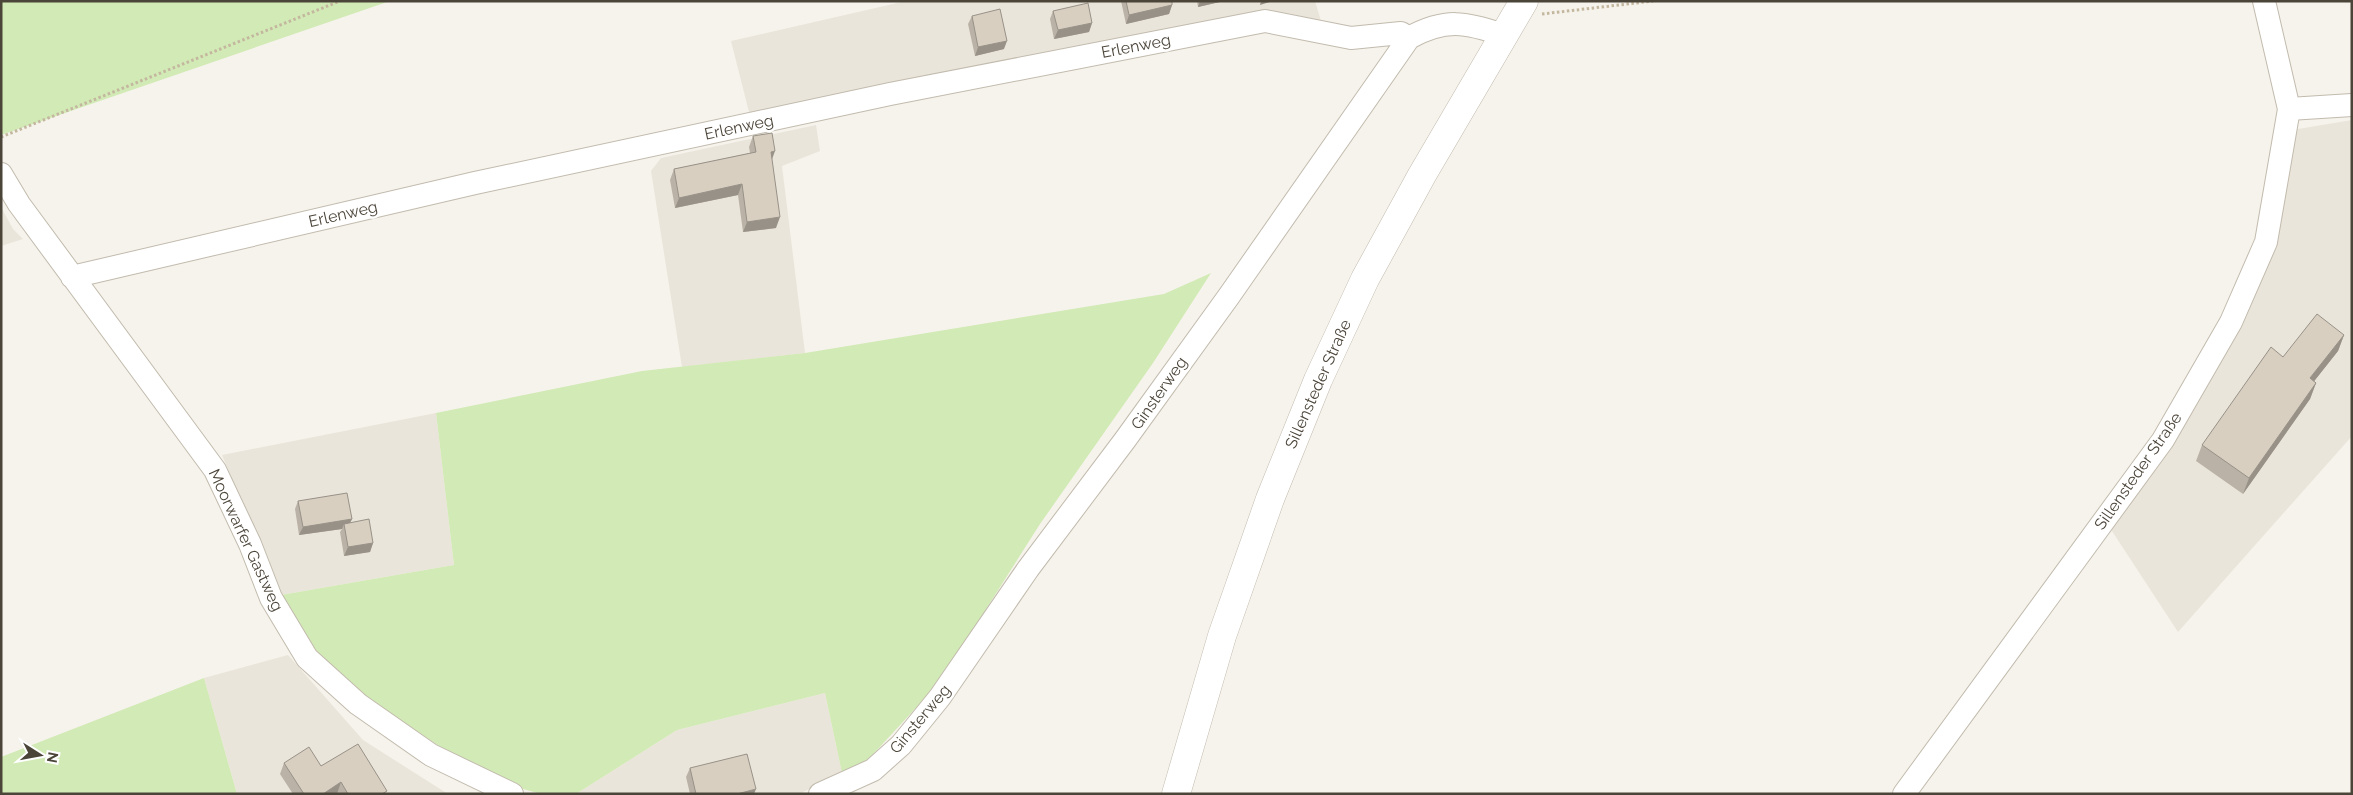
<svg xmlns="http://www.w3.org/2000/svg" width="2353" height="795" font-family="Raleway,sans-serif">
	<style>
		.residential { fill: #eae5da }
		.green { fill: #d2eab5 }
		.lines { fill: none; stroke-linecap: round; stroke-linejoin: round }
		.minor-casing { stroke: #c2bbae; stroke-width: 24 }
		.tertiary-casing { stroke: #c2bbae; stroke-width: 29 }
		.path { stroke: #c4b79f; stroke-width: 3; stroke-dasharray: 2.5 2.5; stroke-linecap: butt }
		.minor { stroke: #fff; stroke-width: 22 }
		.tertiary { stroke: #fff; stroke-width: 28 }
		.wall { fill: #bab2a6 }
		.shaded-wall { fill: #979187 }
		.building { fill: #d8cfc1; stroke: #979187 }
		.labels { text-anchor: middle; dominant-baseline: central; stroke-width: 5; stroke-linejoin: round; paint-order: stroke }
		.street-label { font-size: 16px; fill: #4b4439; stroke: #fff }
	</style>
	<rect width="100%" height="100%" fill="#f6f3ec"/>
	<path class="residential" d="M906,1h409l6,20 -54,-10 -517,105 -19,-75z
		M2352,120v316l-174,196 -68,-104 127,-202 55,-196z
		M816,125l4,26 -38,15 23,187 -123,14 -31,-196 10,-13z
		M1,207l12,22 10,10 -22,7z
		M436,413l18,152 -173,30 -59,-140z
		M288,655l75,85 85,54h-211l-33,-116z
		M825,693l17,80 -43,21h-223l101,-64z"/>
	<path class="green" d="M1,1h389l-389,134z
		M1211,273l-58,90 -113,161 -66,104 -49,70 -60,65 -23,10 -17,-80 -148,37 -101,64h-35l-32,-9 -67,-37 -73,-49 -44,-38 -35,-43 -9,-23 173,-30 -18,-152 206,-42 163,-18 359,-59z
		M204,678l33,116h-236v-37z"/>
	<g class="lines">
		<defs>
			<path id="minor" d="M2264,1l25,108 63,-4
				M1,174l18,30 196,266 35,74 21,54 36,60 51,46 73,51 81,39
				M72,277l403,-94 415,-89 375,-73 86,17 50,-5 8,5
				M820,794l53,-24 28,-25 39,-48 88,-128 97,-129 104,-144 180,-258c36,-20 57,-16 94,-3
				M1904,794l259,-354 68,-118 35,-80 23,-133"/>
			<path id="tertiary" d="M1176,794l46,-158 48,-137 48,-119 47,-101 57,-104 102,-174"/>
		</defs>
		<use href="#minor" class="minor-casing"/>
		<use href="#tertiary" class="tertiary-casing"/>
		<path class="path" d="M1542,14l111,-13
			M1,137l339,-136"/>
		<use href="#minor" class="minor"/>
		<use href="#tertiary" class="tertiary"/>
	</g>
	<path class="wall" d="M1121,1h51v4l-3,9 -43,10z
		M1197,1h27l-26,6z
		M1053,11l39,12 -3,9 -35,7 -4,-20z
		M972,16l32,33 -29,7 -7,-32z
		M753,136l19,24 4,68 -33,4 -5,-37 -63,13 -5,-28 4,-11 76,-16 -1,-6z
		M2344,335l-6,16 -24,30 2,2 -6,16 -67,95 -47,-33 6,-16z
		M298,501l54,18 -2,4 23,20 -3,9 -26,4 -4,-24 2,-3 -43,6 -4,-26z
		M284,763l102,31h-93l-13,-20z
		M690,768l64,26h-64l-4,-17z"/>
	<path class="shaded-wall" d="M1200,1h24l-26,6z
		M1261,1h12l-13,4z
		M1172,5l-3,9 -43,10 3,-9z
		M1092,23l-3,9 -35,7 4,-9z
		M1007,41l-3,8 -29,7 3,-9z
		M775,151l-4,11v-10z
		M742,184l-4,11 -63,13 4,-10z
		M780,217l-4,11 -33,4 4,-10z
		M2344,335l-6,16 -34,43 6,-16z
		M2316,383l-6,16 -67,95 6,-16z
		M352,519l-4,8 -4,-3 -2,5 -43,6 4,-8z
		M373,543l-3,9 -26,4 4,-9z
		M341,782l-4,12h-14z
		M756,789l-2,5h-17z"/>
	<path class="building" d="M1126,1h46v4l-43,10z
		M1088,3l4,20 -34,7 -5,-19z
		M1000,9l7,32 -29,6 -6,-31z
		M772,133l3,18 -4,1 9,65 -33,5 -5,-38 -63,14 -5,-29 82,-17 -3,-16z
		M2317,314l27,21 -34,43 6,5 -67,95 -47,-33 69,-98 12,10z
		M347,493l5,26 -49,8 -5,-26z
		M369,519l4,24 -25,4 -4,-23z
		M358,744l29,47 -5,3h-34l-7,-12 -18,12h-19l-20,-31 25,-16 12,19z
		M747,754l9,35 -19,5h-41l-6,-26z"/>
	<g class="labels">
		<g class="street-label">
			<text transform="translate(1136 46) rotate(-11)">Erlenweg</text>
			<text transform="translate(739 127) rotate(-12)">Erlenweg</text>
			<text transform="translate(343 214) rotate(-13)">Erlenweg</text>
			<text transform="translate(1318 384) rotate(-66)">Sillensteder Straße</text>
			<text transform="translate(1159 393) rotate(-55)">Ginsterweg</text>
			<text transform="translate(2138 471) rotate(-55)">Sillensteder Straße</text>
			<text transform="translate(246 540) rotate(65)">Moorwarfer Gastweg</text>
			<text transform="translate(920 719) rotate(-50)">Ginsterweg</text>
		</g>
	</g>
	<rect width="2353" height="795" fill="none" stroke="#4b4439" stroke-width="5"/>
	<g transform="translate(40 755) rotate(101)" stroke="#ffffff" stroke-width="4" paint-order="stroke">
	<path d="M0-4L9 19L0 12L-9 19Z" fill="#4b4439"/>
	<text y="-8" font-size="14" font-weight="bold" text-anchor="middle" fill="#4b4439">N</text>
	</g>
</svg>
